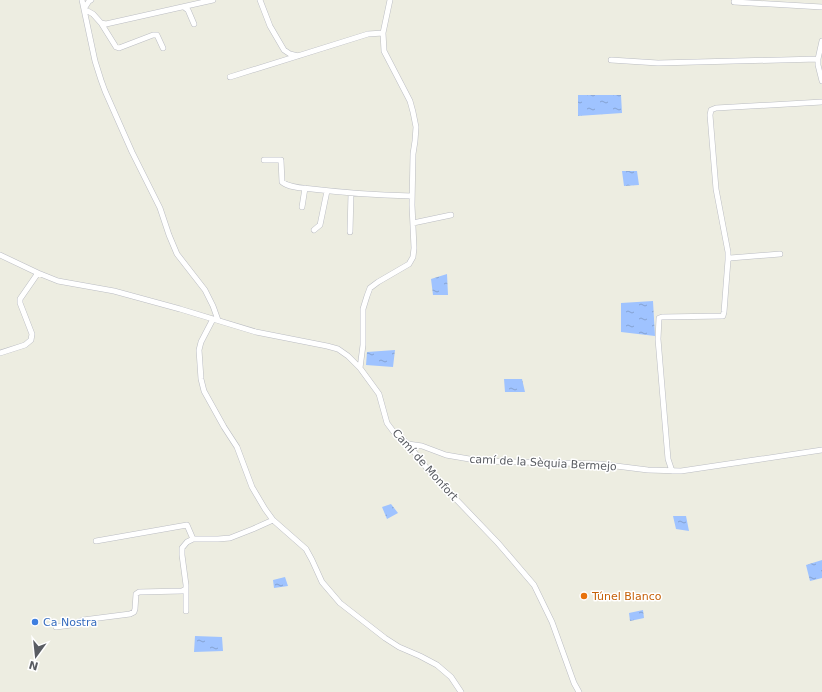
<svg xmlns="http://www.w3.org/2000/svg" width="822" height="692" font-family="'DejaVu Sans',sans-serif">
	<style>
		.water { fill: url(#water-ripples) }
		.lines { fill: none; stroke-linecap: round; stroke-linejoin: round }
		.street-casing { stroke: #bbbdc3; stroke-width: 6 }
		.street { stroke: #fff; stroke-width: 5 }
		.food-dot { fill: #e8710a; stroke: #fff; stroke-width: 1.5 }
		.shop-dot { fill: #3f7fe0; stroke: #fff; stroke-width: 1.5 }
		.labels { text-anchor: middle; dominant-baseline: central; stroke-width: 3; stroke-linejoin: round; paint-order: stroke }
		.street-label { font-size: 11px; fill: #595c62; stroke: #fff }
		.food-label { font-size: 11px; fill: #c56008; stroke: #fff; text-anchor: start }
		.shop-label { font-size: 11px; fill: #366cbe; stroke: #fff; text-anchor: start }
	</style>
	<defs>
		<pattern id="water-ripples" width="26" height="14" patternUnits="userSpaceOnUse"><rect width="26" height="14" fill="#9fc3ff"/><path d="M2 4q2-2 4 0t4 0M15 11q2-2 4 0t4 0" fill="none" stroke="#85a2d2"/></pattern>
	</defs>
	<rect width="100%" height="100%" fill="#edede1"/>
	<path class="water" d="M578,95h43l1,18 -44,3z
		M622,171h15l2,14 -15,1z
		M447,274l1,21h-15l-2,-16z
		M653,301l2,35 -34,-4v-29z
		M395,350l-2,17 -27,-2 1,-13z
		M504,379h18l3,13h-20z
		M391,504l7,9 -11,6 -5,-12z
		M673,516h13l3,15 -13,-2z
		M822,560v18l-12,3 -4,-16z
		M285,577l3,9 -14,2 -1,-8z
		M643,610l1,8 -14,3 -1,-8z
		M195,636l27,1 1,14 -29,1z"/>
	<g class="lines">
		<defs>
			<path id="street" d="M82,0l13,61 6,19 4,11 27,61 28,56 9,27 8,19 28,36 8,16 5,14
				M91,0l-2,1 -5,8 9,5 8,9 5,1 107,-24
				M260,0l10,26 14,24 6,4 8,2
				M734,2l88,5
				M184,7l4,3 6,14
				M101,23l15,24 3,1 34,-13h4l6,13
				M822,41l-4,18v6l4,16
				M611,60l47,3 160,-4
				M230,77l138,-43 15,-1
				M264,160h17l1,22c8,6 20,6 30,7 33,4 67,6 100,7
				M302,207l3,-19
				M413,223l38,-8
				M314,230l6,-5 7,-34
				M350,232l1,-39
				M0,255l38,18 20,8 56,10 66,18 76,23 71,14 11,3 10,7 12,12 19,26 8,29 6,8 15,13 21,27 69,72 36,42 18,37 22,61 5,9
				M728,260v-8l-12,-63 -6,-74 1,-5 5,-2 106,-6
				M213,319l-12,23 -2,8 2,29 3,12 20,36 13,20 15,40 13,22 8,11 33,29 6,11 10,22 18,21 45,35 14,9 21,9 17,9 14,12 10,15
				M0,353l25,-8 6,-5 1,-6 -12,-31v-4l18,-26
				M360,368l3,-23v-36l4,-13 3,-8 8,-6 31,-18 4,-7 1,-9 -2,-43 1,-51 2,-13 1,-14 -3,-15 -3,-11 -26,-50 -1,-18 7,-33
				M408,444l14,2 24,9 35,6 119,3 48,6 33,1 141,-21
				M672,471l-4,-12 -10,-120 1,-21 3,-1 61,-1 1,-4 4,-52 2,-2 50,-4
				M96,541l91,-16 6,14
				M186,589v22
				M56,627l15,-2 12,-5 47,-6 4,-2 1,-3 1,-15 3,-2 43,-1 4,-2v-4l-4,-30v-7l5,-6 6,-3h25l12,-1 23,-9 20,-9"/>
		</defs>
		<use href="#street" class="street-casing"/>
		<use href="#street" class="street"/>
	</g>
	<circle class="food-dot" cx="584" cy="596" r="4"/>
	<circle class="shop-dot" cx="35" cy="622" r="4"/>
	<g class="labels">
		<g class="street-label">
			<text transform="translate(543 463) rotate(3)">camí de la Sèquia Bermejo</text>
			<text transform="translate(425 465) rotate(48)">Camí de Monfort</text>
		</g>
		<g class="food-label">
			<text x="592" y="596">Túnel Blanco</text>
		</g>
		<g class="shop-label">
			<text x="43" y="622">Ca Nostra</text>
		</g>
	</g>
	<g transform="translate(36 656) rotate(195)" stroke="#ffffff" stroke-width="3" paint-order="stroke">
	<path d="M0-3L7 15L0 10L-7 15Z" fill="#595c62"/>
	<text y="-6" font-size="11" font-weight="bold" text-anchor="middle" fill="#595c62">N</text>
	</g>
</svg>
